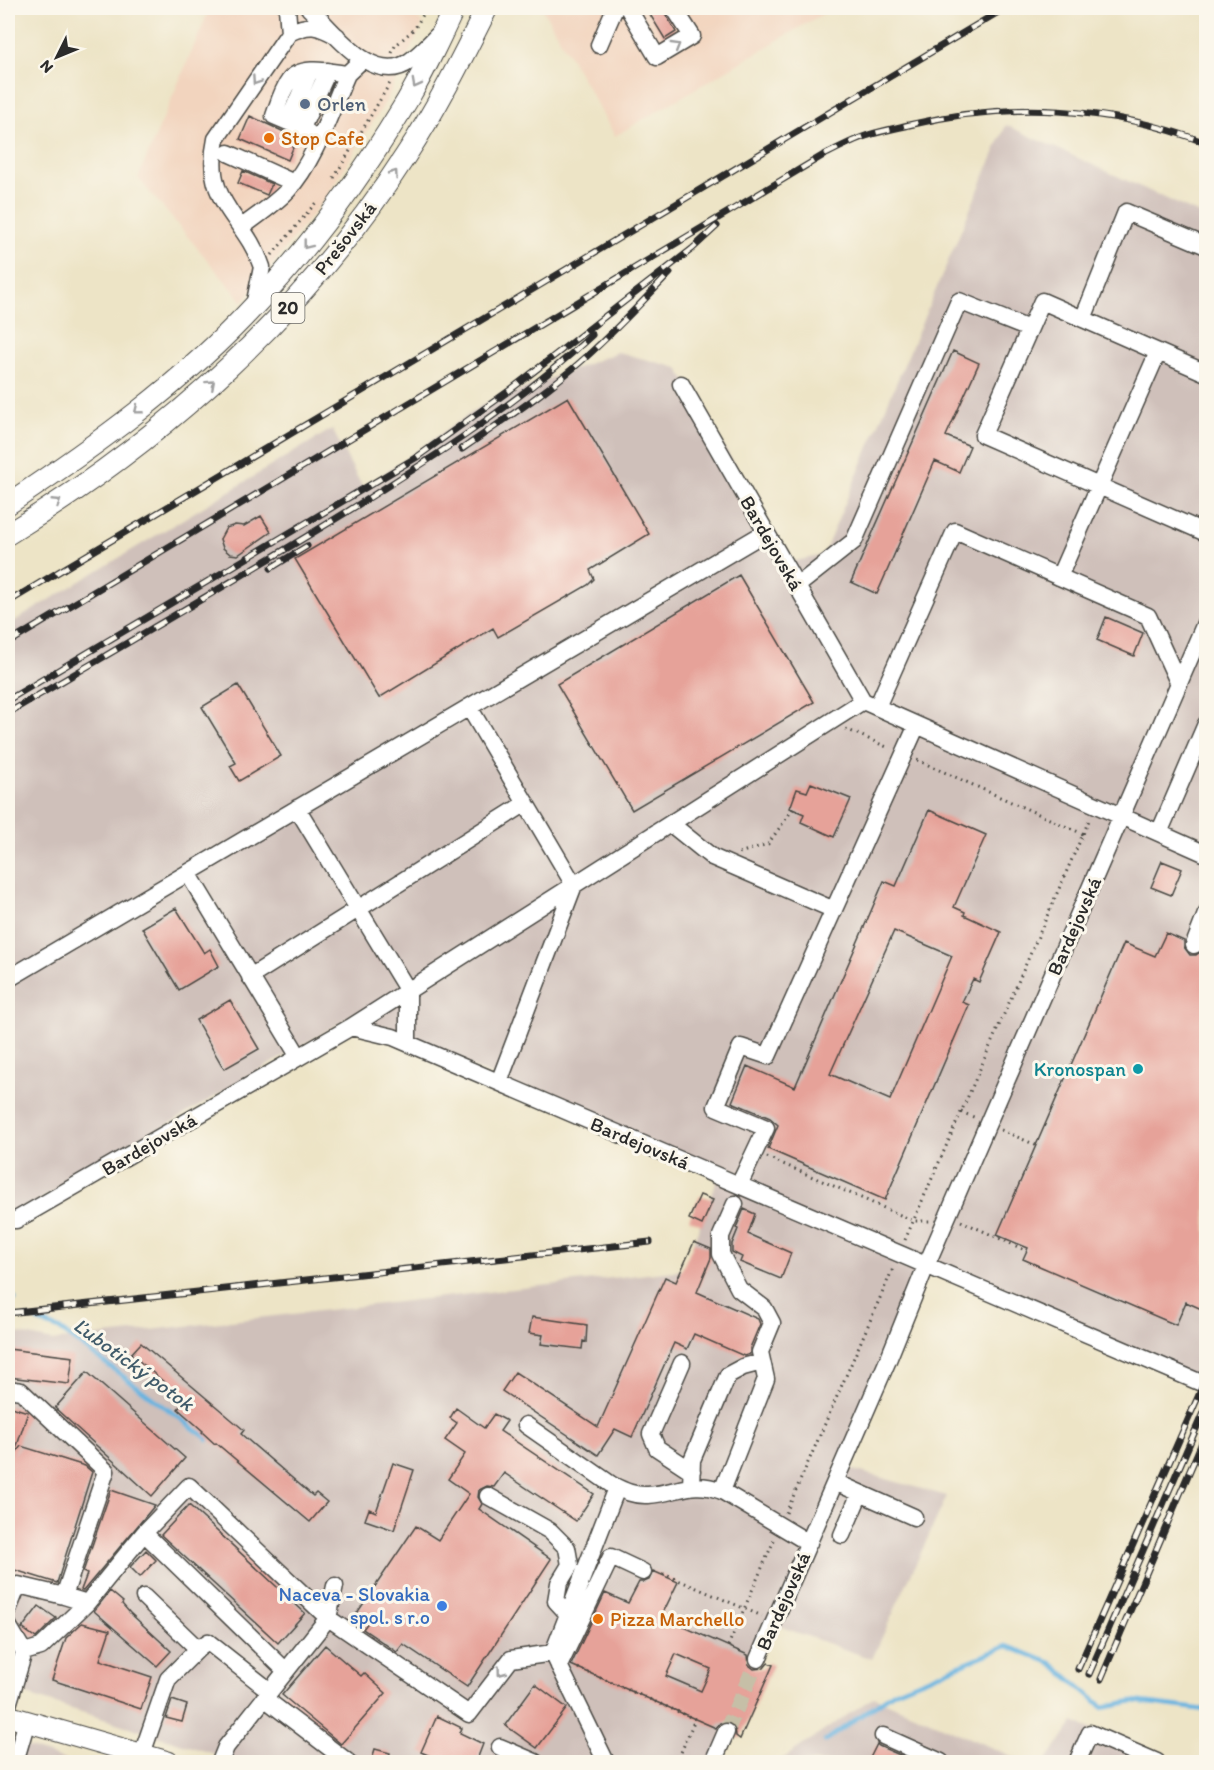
<svg xmlns="http://www.w3.org/2000/svg" width="1214" height="1770" font-family="Itim,sans-serif">
	<style>
		.built { fill: #f2d4be }
		.industrial { fill: #cfc0ba }
		.lines { fill: none; stroke-linecap: round; stroke-linejoin: round }
		.stream { stroke: #66b3e0; stroke-width: 4.5 }
		.building { fill: #e6a299; fill-rule: evenodd }
		.minor-tunnel { stroke: #c6bfa7; stroke-width: 16; stroke-dasharray: 16 8; stroke-linecap: butt }
		.minor-casing { stroke: #484742; stroke-width: 19 }
		.major-casing { stroke: #484742; stroke-width: 23 }
		.path { stroke: #484742; stroke-width: 3; stroke-dasharray: 1.5 4.5; stroke-linecap: butt }
		.minor { stroke: #fff; stroke-width: 16 }
		.major { stroke: #fff; stroke-width: 21 }
		.rail-casing { stroke: #2b2b2b; stroke-width: 7 }
		.rail { stroke: #fbf7ec; stroke-width: 4.5; stroke-dasharray: 14; stroke-linecap: butt }
		.oneway { stroke: #a0a0a0 }
		.service-dot { fill: #5c6f8a; stroke: #fbf7ec; stroke-width: 2 }
		.food-dot { fill: #e8710a; stroke: #fbf7ec; stroke-width: 2 }
		.culture-dot { fill: #0f9aa8; stroke: #fbf7ec; stroke-width: 2 }
		.shop-dot { fill: #3f7fe0; stroke: #fbf7ec; stroke-width: 2 }
		.labels { text-anchor: middle; dominant-baseline: central; stroke-width: 6; stroke-linejoin: round; paint-order: stroke }
		.shield { fill: #fbf7ec; stroke: #696865; stroke-width: 1.5 }
		.shield-label { font-size: 18px; font-weight: bold; fill: #2b2b2b }
		.service-label { font-size: 20px; fill: #4e5e75; stroke: #fbf7ec; text-anchor: start }
		.food-label { font-size: 20px; fill: #c56008; stroke: #fbf7ec; text-anchor: start }
		.street-label { font-size: 20px; fill: #2b2b2b; stroke: #fbf7ec }
		.culture-label { font-size: 20px; fill: #0d838f; stroke: #fbf7ec; text-anchor: end }
		.shop-label { font-size: 20px; fill: #366cbe; stroke: #fbf7ec; text-anchor: end }
		.water-label { font-size: 21px; font-style: italic; fill: #405b6a; stroke: #fbf7ec }
	</style>
	<rect width="100%" height="100%" fill="#fbf7ec"/>
	<filter id="ink" filterUnits="userSpaceOnUse"><feTurbulence type="fractalNoise" baseFrequency=".0167" numOctaves="2"/><feDisplacementMap in="SourceGraphic" scale="12" xChannelSelector="R" yChannelSelector="G"/><feConvolveMatrix kernelMatrix="1 2 1 2 8 2 1 2 1" color-interpolation-filters="sRGB"/></filter>
	<filter id="wash" filterUnits="userSpaceOnUse"><feTurbulence type="fractalNoise" baseFrequency=".008" numOctaves="4" result="noise"/><feDisplacementMap in="SourceGraphic" scale="24" xChannelSelector="R" yChannelSelector="G"/><feGaussianBlur stdDeviation="1.35" result="paint"/><feColorMatrix in="noise" values="0 0 0 0 0 0 0 0 0 0 0 0 0 0 0 0 0 1.4 0 .05"/><feComposite in="paint" operator="in"/></filter>
	<g filter="url(#wash)">
		<rect width="100%" height="100%" fill="#ede4c6"/>
		<path class="built" d="M210,8h192l21,15 -37,78 -59,95 -84,106 -105,-124z
			M542,8h281l3,4 -211,124z"/>
		<path class="industrial" d="M1006,125l200,92v1172l-275,-121 -88,199 104,29 -75,163 -99,-35 -62,138h-471l-232,-73v-358l44,10 631,-71 37,-98 -368,-156 -339,200 -5,-2v-589l324,-196 31,59 121,-84 134,-52 60,16 113,194 32,-7z
			M874,1697l151,65h-247z
			M1074,1722l92,40h-121z
			M8,1741l12,3 50,18h-62z"/>
		<g class="lines">
			<path class="stream" d="M8,1295l7,4
				M38,1321l21,8 149,110
				M825,1741l69,-49 113,-46 44,17 52,44 30,-6 73,9"/>
		</g>
		<g id="blocks">
			<path class="building" d="M646,8h16l14,24 -11,7z
				M250,116l47,22 -9,22 -48,-21z
				M243,171l29,13 -5,11 -29,-12z
				M953,351l26,12 -33,73 24,10 -11,26 -24,-11 -58,133 -26,-12z
				M568,397l81,137 -59,36 4,9 -6,6 -90,52 -5,-9 -114,70 -84,-139z
				M261,516l10,16 -33,23 -8,-1 -7,-6 -3,-9 6,-11 9,-3 9,1z
				M739,575l75,127 -182,108 -75,-126z
				M1106,617l37,16 -9,23 -37,-16z
				M238,685l43,71 -42,25 -9,-15 6,-3 -34,-56z
				M811,783l40,16 -17,38 -33,-15 3,-8 -14,-6 7,-19 10,3z
				M929,810l57,25 -32,72 11,5 -1,3 37,17 -22,50 -6,-3 -11,23 7,3 -84,195 -117,-51 10,-24 -8,-7 -38,-16 15,-36 48,21 89,-206 12,5zM894,931l58,25 -62,144 -60,-26z
				M1162,861l20,8 -11,26 -20,-8z
				M176,908l28,45 6,-4 9,17 -40,24 -37,-62z
				M1166,933l18,8v6l6,8h6l8,-6 2,1v361l-20,-9 -10,23 -153,-66 5,-11 -31,-13 127,-292 31,13z
				M230,1000l29,49 -35,20 -28,-49z
				M700,1195l13,5 -11,25 -13,-6z
				M744,1209l11,5 -7,20 43,19 -10,26 -41,-17 2,-5 -10,-5v-8l6,-15 -2,-1z
				M694,1242l17,7v9l-14,34 61,27 2,5 -10,24v6l-6,2 -50,-22 -7,15 -13,-6 -42,94 -17,-8 -17,26 -96,-64 13,-19 83,55 67,-150 11,5z
				M532,1317l55,8 -1,17 -3,-1 -1,8 -41,-5 2,-9 -14,-2z
				M141,1343l103,87 -3,4 72,62 3,-3 11,9 -17,20 -94,-79 -1,1 -13,-12 1,-1 -25,-22 7,-9 -54,-46z
				M8,1349l65,8 -4,27 -61,-7z
				M87,1372l98,86 -33,38 -97,-88z
				M8,1406l20,6 -14,43 7,-9 64,20 7,6 -35,111 -49,-15z
				M456,1408l28,20 10,-14 13,7 -7,10 94,63 -18,27 -72,-48 -10,14 -7,-1 -8,4 -1,7 4,7 -3,5 72,50 -84,128 -64,-43 -6,8 -34,-23 6,-8 -12,-8 59,-87 22,14 31,-46 -21,-15 17,-25 -20,-14 12,-17 -7,-5z
				M393,1463l21,7 -20,60 -29,-10 4,-11 7,3z
				M111,1490l44,15 -72,86 -2,-1 6,-16 -4,-2z
				M189,1505l116,108 -27,30 -117,-108z
				M146,1550l10,10 -16,17 -10,-10z
				M653,1571l25,11 -17,35 87,38 1,10 5,4 10,-1 4,-5 5,2 -33,74 -4,-3 -1,-10 -5,-4 -10,1 -4,5 -145,-63 34,-72 23,10 11,-21h5l5,-2zM676,1654l35,15 -10,22 -35,-15z
				M110,1591l13,11 -1,2 8,9 41,38 -14,15 -63,-55z
				M39,1606l17,12 -20,20 -14,-10z
				M82,1623l28,7 -10,30 52,17 -11,32 -89,-29 14,-42z
				M325,1645l36,31 3,-3 22,20 -45,51 -59,-49z
				M535,1684l32,24 -30,40 -32,-23z
				M172,1700l15,5 -5,17 -16,-4z
				M437,1716l25,12 -2,5 23,11 -7,18h-32l-23,-10z
				M877,1744l2,2 37,16h-48z
				M375,1749l15,4 -2,9h-17z"/>
		</g>
	</g>
	<g filter="url(#ink)">
		<use href="#blocks" fill-opacity="0" stroke="#484742" stroke-width="1.5"/>
		<g class="lines">
			<path class="minor-tunnel" d="M726,1732l32,-73"/>
			<defs>
				<path id="minor" d="M287,8l2,25
					M309,8c24,22 64,80 101,53 10,-7 19,-17 27,-25
					M628,8l29,49 35,-21 -18,-28
					M599,45l16,-37
					M288,122l22,-51
					M302,128l26,-57
					M318,140l-16,-12 -28,-12c4,-11 8,-26 15,-35 11,-17 42,-9 58,-7l16,-15
					M228,153l66,30
					M241,228c15,-12 33,-23 47,-38 28,-31 42,-78 59,-116
					M254,306l8,-39c-17,-51 -60,-64 -46,-128l73,-106c21,-10 28,-8 48,3
					M1083,319l43,-107 80,34
					M1206,373l-164,-72 -59,134 223,98
					M681,384l182,317 343,153
					M1059,577l99,-225
					M797,586l57,-45 105,-240 70,28
					M469,707l105,178 -75,197
					M877,707l78,-176 193,85 31,68
					M297,808l111,183v52
					M671,824l41,33 122,53
					M1159,833l47,-109
					M188,873l111,184
					M1194,945l12,-31
					M250,977l276,-174
					M8,979l758,-447
					M351,1027l512,-326
					M739,1185l27,-57 -50,-21 25,-60 27,9 149,-331
					M8,1220h8l335,-193 42,10 813,348
					M682,1363l-31,71 6,14 35,23
					M8,1389l13,2 85,80 -42,125 -46,-11 -10,25
					M526,1425l86,60c12,6 23,11 36,10 30,-2 43,-16 74,-4l87,52
					M835,1482l79,35
					M691,1486l1,-26 36,-85 15,-8 19,-5
					M722,1491l44,-112 -6,-27 12,-29 -8,-15 -25,-19 -18,-35v-18l14,-32
					M488,1496l62,35 17,17 3,17 -11,18 -3,18 12,13
					M842,1535l18,-42
					M64,1596l23,7 57,-70
					M8,1625l16,27 -16,53
					M198,1649l10,-7 62,49
					M24,1652l17,-5 46,-44
					M758,1659l130,-299 38,-94 280,-645
					M559,1666l52,-109 32,15
					M286,1671l-142,-138 45,-47 139,132 141,96 42,-55 42,-6
					M264,1698l84,64
					M883,1736l58,26
					M500,1747l35,15
					M142,1754l26,-75 30,-30 -54,-52
					M15,1762l12,-41
					M220,1762l6,-15 102,-129 7,-32
					M606,1762l-53,-109 64,-165
					M713,1762l13,-30
					M1077,1762l13,-29 67,29"/>
				<path id="major" d="M8,504c87,-58 175,-121 247,-199 56,-59 105,-127 147,-196 20,-32 36,-67 52,-101
					M8,534c158,-96 297,-222 398,-379 31,-47 56,-97 81,-147
					M8,1716l160,46"/>
			</defs>
			<use href="#minor" class="minor-casing"/>
			<use href="#major" class="major-casing"/>
			<path class="path" d="M392,53l3,-7 20,-18 12,-20
				M334,178l56,-95
				M272,255l46,-55
				M846,729l43,19
				M917,760l166,74
				M739,853l29,-9 25,-35
				M961,1112l15,6
				M1001,1130l35,15
				M767,1157l147,64h16
				M961,1221l66,30
				M905,1240l185,-422
				M786,1513l108,-247
				M663,1575l1,-1 98,42
				M728,1646l47,-108
				M578,1668l117,51 -18,43"/>
			<use href="#minor" class="minor"/>
			<use href="#major" class="major"/>
			<defs>
				<path id="rail" d="M462,449c42,-29 85,-57 123,-91 30,-27 57,-56 85,-85
					M271,568l36,-22
					M8,602l997,-594
					M8,643l814,-487c13,-6 25,-13 38,-18 15,-6 33,-9 49,-13 99,-24 202,-19 297,18
					M8,700l409,-243 93,-67 182,-141 25,-23
					M8,713c112,-66 225,-131 337,-200 86,-54 172,-108 247,-178
					M8,1313l642,-71
					M1078,1669l128,-290
					M1089,1674l117,-268
					M1101,1679l105,-246"/>
			</defs>
			<use href="#rail" class="rail-casing"/>
			<use href="#rail" class="rail"/>
		</g>
		<defs><path id="oneway-chevron" d="M-2-3.5L2.5 0L-2 3.5" fill="none" stroke-width="1.6" stroke-linecap="round" stroke-linejoin="round" transform="scale(1.5)"/></defs>
		<g class="oneway">
			<use href="#oneway-chevron" transform="translate(676 46) rotate(-31)"/>
			<use href="#oneway-chevron" transform="translate(256 81) rotate(124)"/>
			<use href="#oneway-chevron" transform="translate(416 84) rotate(118)"/>
			<use href="#oneway-chevron" transform="translate(394 174) rotate(-55)"/>
			<use href="#oneway-chevron" transform="translate(307 245) rotate(128)"/>
			<use href="#oneway-chevron" transform="translate(211 384) rotate(-42)"/>
			<use href="#oneway-chevron" transform="translate(138 410) rotate(141)"/>
			<use href="#oneway-chevron" transform="translate(57 502) rotate(-33)"/>
			<use href="#oneway-chevron" transform="translate(501 1672) rotate(127)"/>
		</g>
	</g>
	<circle class="service-dot" cx="305" cy="104" r="6"/>
	<g class="food-dot">
		<circle cx="269" cy="138" r="6"/>
		<circle cx="598" cy="1619" r="6"/>
	</g>
	<circle class="culture-dot" cx="1138" cy="1069" r="6"/>
	<circle class="shop-dot" cx="442" cy="1606" r="6"/>
	<g class="labels">
		<rect class="shield" x="271.5" y="293" width="33" height="30" rx="4.5"/>
		<g class="shield-label">
			<text x="288" y="308">20</text>
		</g>
		<g class="service-label">
			<text x="317" y="104">Orlen</text>
		</g>
		<g class="food-label">
			<text x="281" y="138">Stop Cafe</text>
			<text x="610" y="1619">Pizza Marchello</text>
		</g>
		<g class="street-label">
			<text transform="translate(345 238) rotate(-52)">Prešovská</text>
			<text transform="translate(772 543) rotate(60)">Bardejovská</text>
			<text transform="translate(1074 926) rotate(-66)">Bardejovská</text>
			<text transform="translate(640 1143) rotate(23)">Bardejovská</text>
			<text transform="translate(149 1144) rotate(-30)">Bardejovská</text>
			<text transform="translate(783 1601) rotate(-66)">Bardejovská</text>
		</g>
		<g class="culture-label">
			<text x="1126" y="1069">Kronospan</text>
		</g>
		<g class="shop-label">
			<text x="430" y="1594">Naceva - Slovakia<tspan x="430" dy="23">spol. s r.o</tspan></text>
		</g>
		<g class="water-label">
			<text transform="translate(134 1364) rotate(36)">Ľubotický potok</text>
		</g>
	</g>
	<rect width="1214" height="1770" fill="none" stroke="#fbf7ec" stroke-width="30"/>
	<g transform="translate(57 57) rotate(227)" stroke="#fbf7ec" stroke-width="4.5" paint-order="stroke">
	<path d="M0-4.5L10 22L0 15L-10 22Z" fill="#2b2b2b"/>
	<text y="-9" font-size="16" font-weight="bold" text-anchor="middle" fill="#2b2b2b">N</text>
	</g>
</svg>
